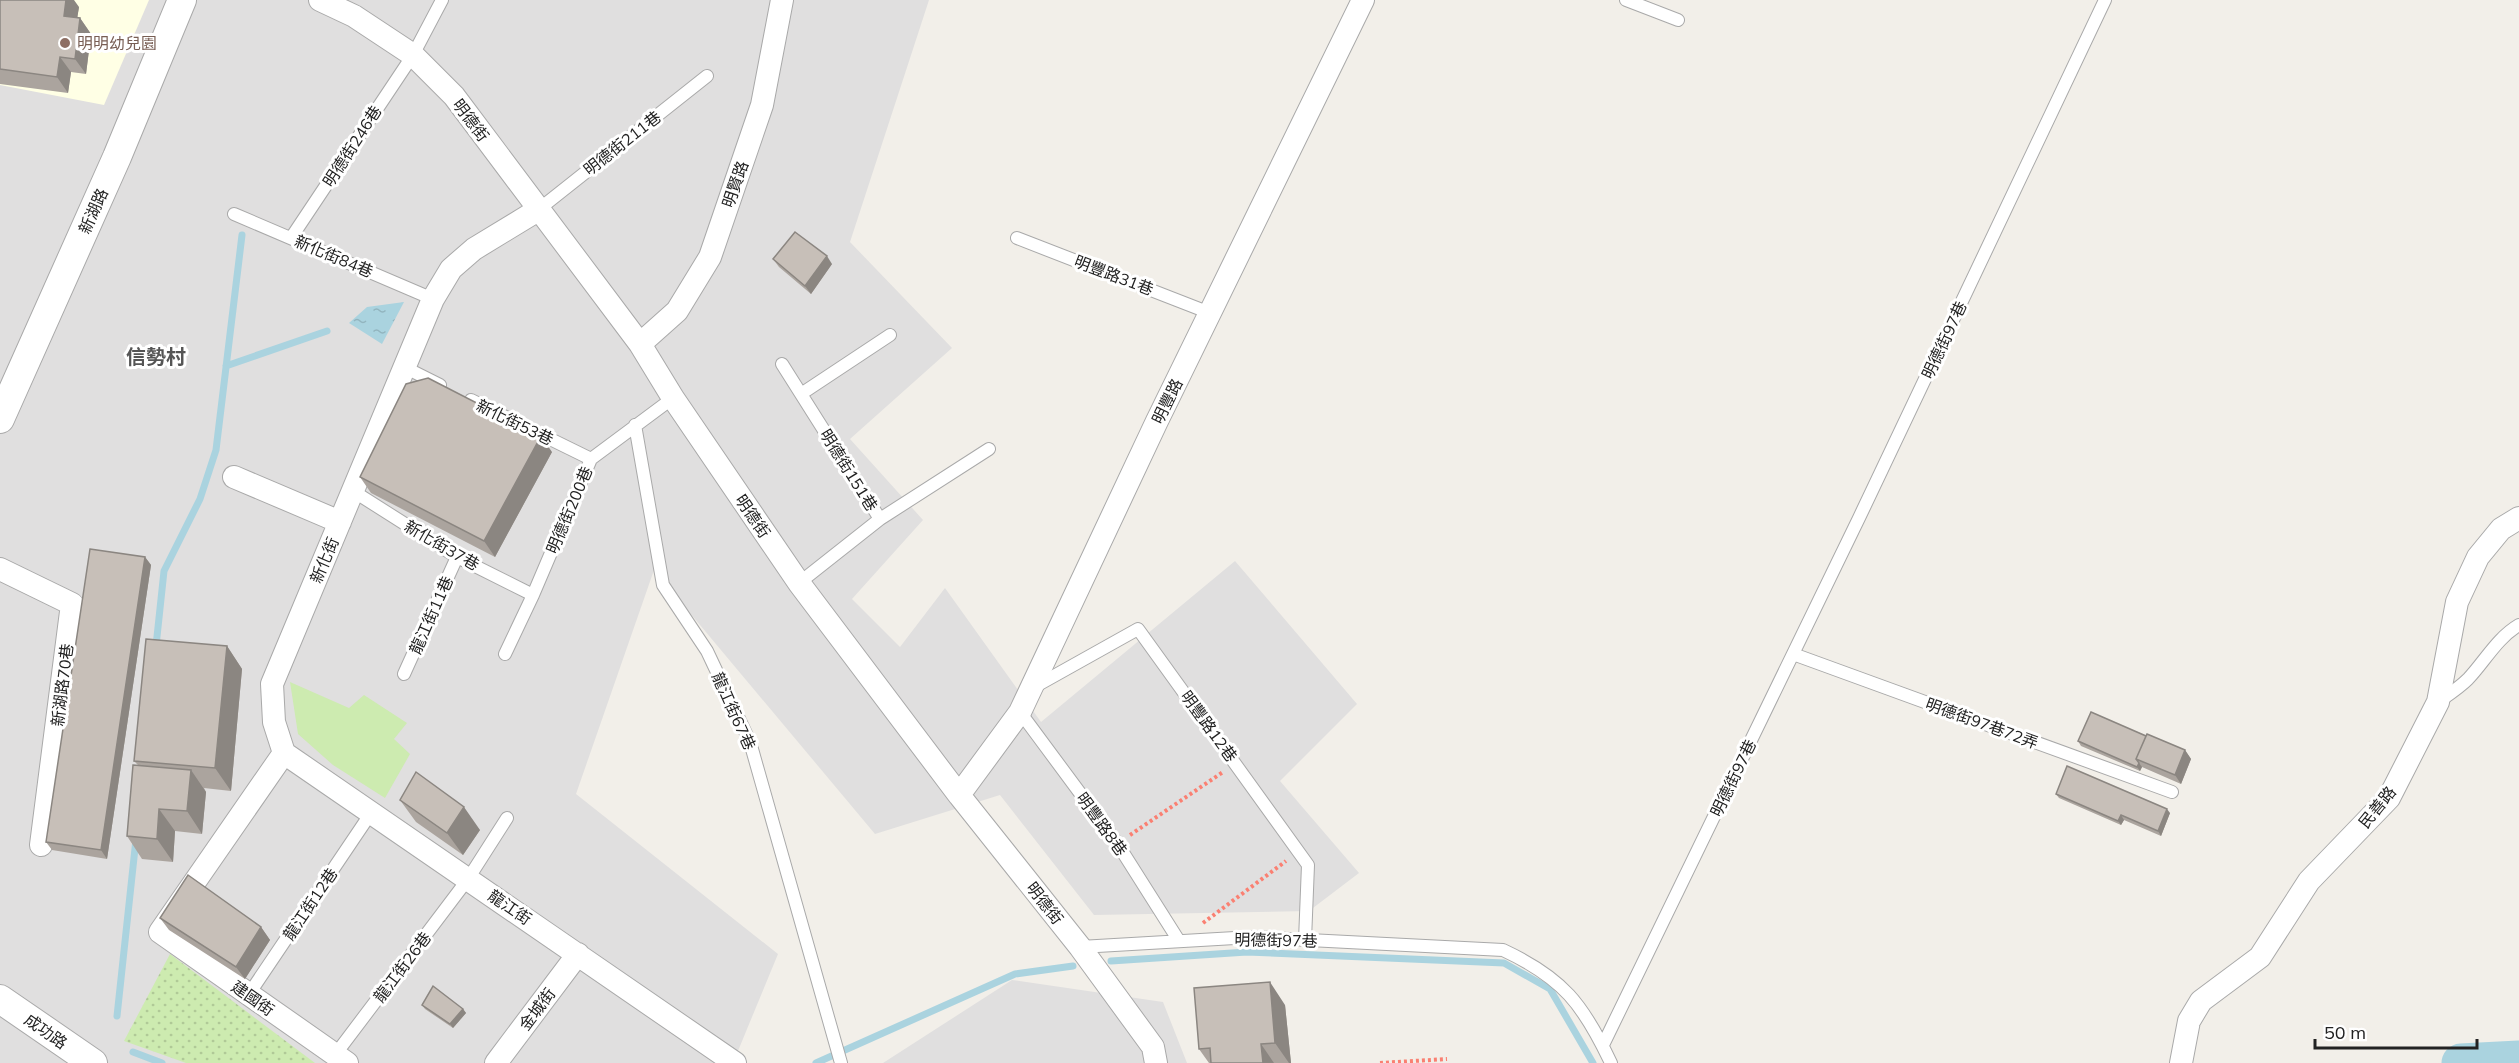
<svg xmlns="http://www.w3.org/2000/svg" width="2519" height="1063" font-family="Mulish,'Noto Sans TC',sans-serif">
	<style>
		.residential { fill: #e0dfdf }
		.education { fill: #ffffe5 }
		.grass { fill: #cdebb0 }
		.garden { fill: url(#garden-dots) }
		.water { fill: url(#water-ripples) }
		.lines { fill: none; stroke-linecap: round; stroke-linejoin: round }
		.stream { stroke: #aad3df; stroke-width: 7 }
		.river { stroke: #aad3df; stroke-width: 39 }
		.service-casing { stroke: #a9a9a9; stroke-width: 14 }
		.minor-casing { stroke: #a9a9a9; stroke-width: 24 }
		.tertiary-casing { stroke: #a9a9a9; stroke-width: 30 }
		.path { stroke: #fa8072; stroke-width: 4; stroke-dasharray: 3 3; stroke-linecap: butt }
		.service { stroke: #fff; stroke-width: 12 }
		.minor { stroke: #fff; stroke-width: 22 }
		.tertiary { stroke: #fff; stroke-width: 28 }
		.wall { fill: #aba49e }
		.shaded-wall { fill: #8b8681 }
		.building { fill: #c7bfb8; stroke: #8b8681; stroke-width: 1.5 }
		.education-dot { fill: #8d6e63; stroke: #fff; stroke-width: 2 }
		.labels { text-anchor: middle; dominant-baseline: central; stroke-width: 6; stroke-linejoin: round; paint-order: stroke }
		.education-label { font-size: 16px; fill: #785e54; stroke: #fff; text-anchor: start }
		.street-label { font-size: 16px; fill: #222; stroke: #fff }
		.quarter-label { font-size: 20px; font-weight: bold; fill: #555; stroke: #fff }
	</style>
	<defs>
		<pattern id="garden-dots" width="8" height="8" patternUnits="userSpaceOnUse" patternTransform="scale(1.5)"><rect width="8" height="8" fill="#cdebb0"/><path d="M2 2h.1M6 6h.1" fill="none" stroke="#b0c997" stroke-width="1.8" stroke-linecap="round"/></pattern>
		<pattern id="water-ripples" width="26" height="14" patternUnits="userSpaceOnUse" patternTransform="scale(1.5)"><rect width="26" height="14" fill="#aad3df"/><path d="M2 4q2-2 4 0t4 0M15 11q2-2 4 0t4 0" fill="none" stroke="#92b5bf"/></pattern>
	</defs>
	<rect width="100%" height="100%" fill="#f2efe9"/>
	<path class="residential" d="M0,0h929l-79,242 102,106 -102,91 73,81 -71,79 48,48 45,-59 96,134 194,-161 122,143 -77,77 79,92 -50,38 -215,4 -94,-120 -125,39 -221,-264 -78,224 202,160 -45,109h-733z
		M1012,980l151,22 24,61h-304z"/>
	<path class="education" d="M0,0h149l-45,105 -104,-20z"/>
	<path class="grass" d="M290,682l59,26 15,-13 43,28 -13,16 16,15 -25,44 -52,-33 -35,-31z"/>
	<path class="garden" d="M170,954l145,109h-129l-62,-22z"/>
	<path class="water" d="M404,302l-22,42 -33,-21 18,-16z"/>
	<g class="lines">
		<path class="stream" d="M226,366l101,-35
			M156,646l8,-75 36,-72 16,-49 26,-215
			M1111,961l136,-9 257,11 46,26 43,74
			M117,1016l19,-177
			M133,1052l29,11
			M816,1063l199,-89 58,-8"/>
		<path class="river" d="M2461,1063l58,-3"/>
		<defs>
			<path id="service" d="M1626,0l52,20
				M538,210l169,-134
				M234,214l199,85
				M291,238l122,-183 29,-55
				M1017,238l193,75
				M782,364l98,155 -81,64
				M406,368l34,17
				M801,394l89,-59
				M471,400l120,59
				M635,425l28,160 44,66 43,91 91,321
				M353,491l104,66 76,38
				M880,519l109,-70
				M505,654l28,-59 58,-136 82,-61
				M1793,654l379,138
				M404,674l53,-117
				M1036,686l102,-57 170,236 -3,75
				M2438,702c10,-7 21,-14 30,-23 17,-18 29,-41 51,-54
				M1020,712l97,131 62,98
				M1080,947l172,-10 251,13c60,28 80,54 108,113
				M249,994l122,-181
				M1603,1045l256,-527 246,-518
				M335,1055l133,-176 39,-61"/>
			<path id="minor" d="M320,0l34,16 59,39 41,41 186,248 33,54 126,185 160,212 121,152 73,100 3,16
				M640,344l37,-33 33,-54 52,-152 20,-105
				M234,477l106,45
				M0,569l72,35 -31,241
				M284,753l-10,-31 -2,-38 161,-385 18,-30 23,-20 64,-39
				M284,753l451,310
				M284,753l-124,179 187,131
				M959,795l61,-83 137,-291 206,-421
				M496,1063l82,-109
				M2181,1063l8,-42 12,-20 59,-44 49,-76 80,-83 49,-96 19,-100 21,-45 23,-28 18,-11"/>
			<path id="tertiary" d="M0,419l117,-262 65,-157
				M0,999l93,64"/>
		</defs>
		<use href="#service" class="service-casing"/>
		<use href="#minor" class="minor-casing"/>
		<use href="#tertiary" class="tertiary-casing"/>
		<path class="path" d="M1130,835l93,-63
			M1203,923l83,-62
			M1380,1063l67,-4"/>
		<use href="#service" class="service"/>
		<use href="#minor" class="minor"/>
		<use href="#tertiary" class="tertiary"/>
	</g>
	<path class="wall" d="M0,0l79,7 -2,11h3l11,16 -5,40 -15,-2 -3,21 -68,-9z
		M773,259l59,5 -21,30 -32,-27z
		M552,452l-57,105 -124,-64 -11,-16z
		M145,557l6,8 -44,294 -55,-9 -6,-8z
		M227,646l15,23 -11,122 -27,-3 2,4 -4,42 -27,-3 -2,31 -31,-3 -15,-23 11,-71 -4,-4z
		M2146,736l39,14 6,9 -10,25 -39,-17 -2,4 -59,-25 -3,-5z
		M2056,794l114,19 -9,23 -37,-16 -3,5 -62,-27z
		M400,800l80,30 -17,25 -47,-33z
		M160,918l101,9 9,13 -25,39 -76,-49z
		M422,1005l41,4 3,4 -13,15 -28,-19z
		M1285,1005l6,58h-82l-10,-14z"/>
	<path class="shaded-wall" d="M66,0h8l5,7 -4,25 -11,-16z
		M80,18l11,16 -5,40 -11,-15z
		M60,57l11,15 -3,21 -11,-16z
		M827,256l5,8 -21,30 -6,-8z
		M541,436l11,16 -57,105 -11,-16z
		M145,557l6,8 -44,294 -6,-9z
		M227,646l15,23 -11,122 -16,-23z
		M2185,750l6,9 -10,25 -6,-9z
		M2139,763l3,4 -2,4 -3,-4z
		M191,770l15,22 -4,42 -15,-23z
		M464,807l16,23 -17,25 -16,-22z
		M159,809l16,22 -2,31 -16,-23z
		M2167,809l3,4 -9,23 -3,-5z
		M2121,815l3,5 -3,5 -3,-4z
		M261,927l9,13 -25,39 -9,-12z
		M1270,982l15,23 6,58h-2l-14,-20z
		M463,1009l3,4 -13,15 -3,-4z
		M1261,1044l13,19h-11z"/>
	<path class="building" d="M0,0h66l-2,16 16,2 -5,41 -15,-2 -3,20 -57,-8z
		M795,232l32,24 -22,30 -32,-27z
		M428,378l113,58 -57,105 -124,-64 46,-93z
		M90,549l55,8 -44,293 -55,-8z
		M146,639l81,7 -12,122 -81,-7z
		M2091,712l55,24 -10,23 3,4 -2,4 -59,-26z
		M2147,734l38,16 -10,25 -39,-16z
		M133,765l58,5 -4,41 -28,-2 -2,30 -30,-3z
		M2067,766l100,43 -9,22 -37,-16 -3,6 -62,-27z
		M416,772l48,35 -17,26 -47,-33z
		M188,875l73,52 -25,40 -76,-49z
		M1270,982l5,61 -14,1 2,19h-52l-1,-15 -11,1 -5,-61z
		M433,986l30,23 -13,15 -28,-19z"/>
	<circle class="education-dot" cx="65" cy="43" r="6"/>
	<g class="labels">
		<g class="education-label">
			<text x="77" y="43">明明幼兒園</text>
		</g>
		<g class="street-label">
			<text transform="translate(471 120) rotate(53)">明德街</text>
			<text transform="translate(622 143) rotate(-38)">明德街211巷</text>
			<text transform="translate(352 146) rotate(-57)">明德街246巷</text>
			<text transform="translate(735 184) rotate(-71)">明賢路</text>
			<text transform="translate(93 211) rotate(-66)">新湖路</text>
			<text transform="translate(334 256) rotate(23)">新化街84巷</text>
			<text transform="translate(1114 275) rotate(21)">明豐路31巷</text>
			<text transform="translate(1944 340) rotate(-65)">明德街97巷</text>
			<text transform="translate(1167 401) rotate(-64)">明豐路</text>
			<text transform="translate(515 422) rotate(26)">新化街53巷</text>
			<text transform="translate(849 470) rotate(58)">明德街151巷</text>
			<text transform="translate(569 510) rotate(-67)">明德街200巷</text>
			<text transform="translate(753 516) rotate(56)">明德街</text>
			<text transform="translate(442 545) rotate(30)">新化街37巷</text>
			<text transform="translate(324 560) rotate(-67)">新化街</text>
			<text transform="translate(431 615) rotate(-66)">龍江街11巷</text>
			<text transform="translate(62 685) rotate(-83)">新湖路70巷</text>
			<text transform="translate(734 711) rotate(66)">龍江街67巷</text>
			<text transform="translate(1982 723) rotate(20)">明德街97巷72弄</text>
			<text transform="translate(1209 726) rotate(54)">明豐路12巷</text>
			<text transform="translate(1733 778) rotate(-64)">明德街97巷</text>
			<text transform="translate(2377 807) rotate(-51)">民善路</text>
			<text transform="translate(1102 824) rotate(54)">明豐路8巷</text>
			<text transform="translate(1045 903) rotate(52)">明德街</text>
			<text transform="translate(310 904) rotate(-56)">龍江街12巷</text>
			<text transform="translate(510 907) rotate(34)">龍江街</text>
			<text transform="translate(1276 940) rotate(1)">明德街97巷</text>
			<text transform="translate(402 967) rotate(-53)">龍江街26巷</text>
			<text transform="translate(253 998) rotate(35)">建國街</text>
			<text transform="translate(537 1009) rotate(-53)">金城街</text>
			<text transform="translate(46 1031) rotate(35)">成功路</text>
		</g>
		<g class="quarter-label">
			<text x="156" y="356">信勢村</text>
		</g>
	</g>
	<path d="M2315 1039v9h162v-9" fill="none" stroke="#222222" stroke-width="3"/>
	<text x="2324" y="1039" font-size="18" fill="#222222" stroke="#ffffff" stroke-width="4.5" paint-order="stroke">50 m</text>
</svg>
